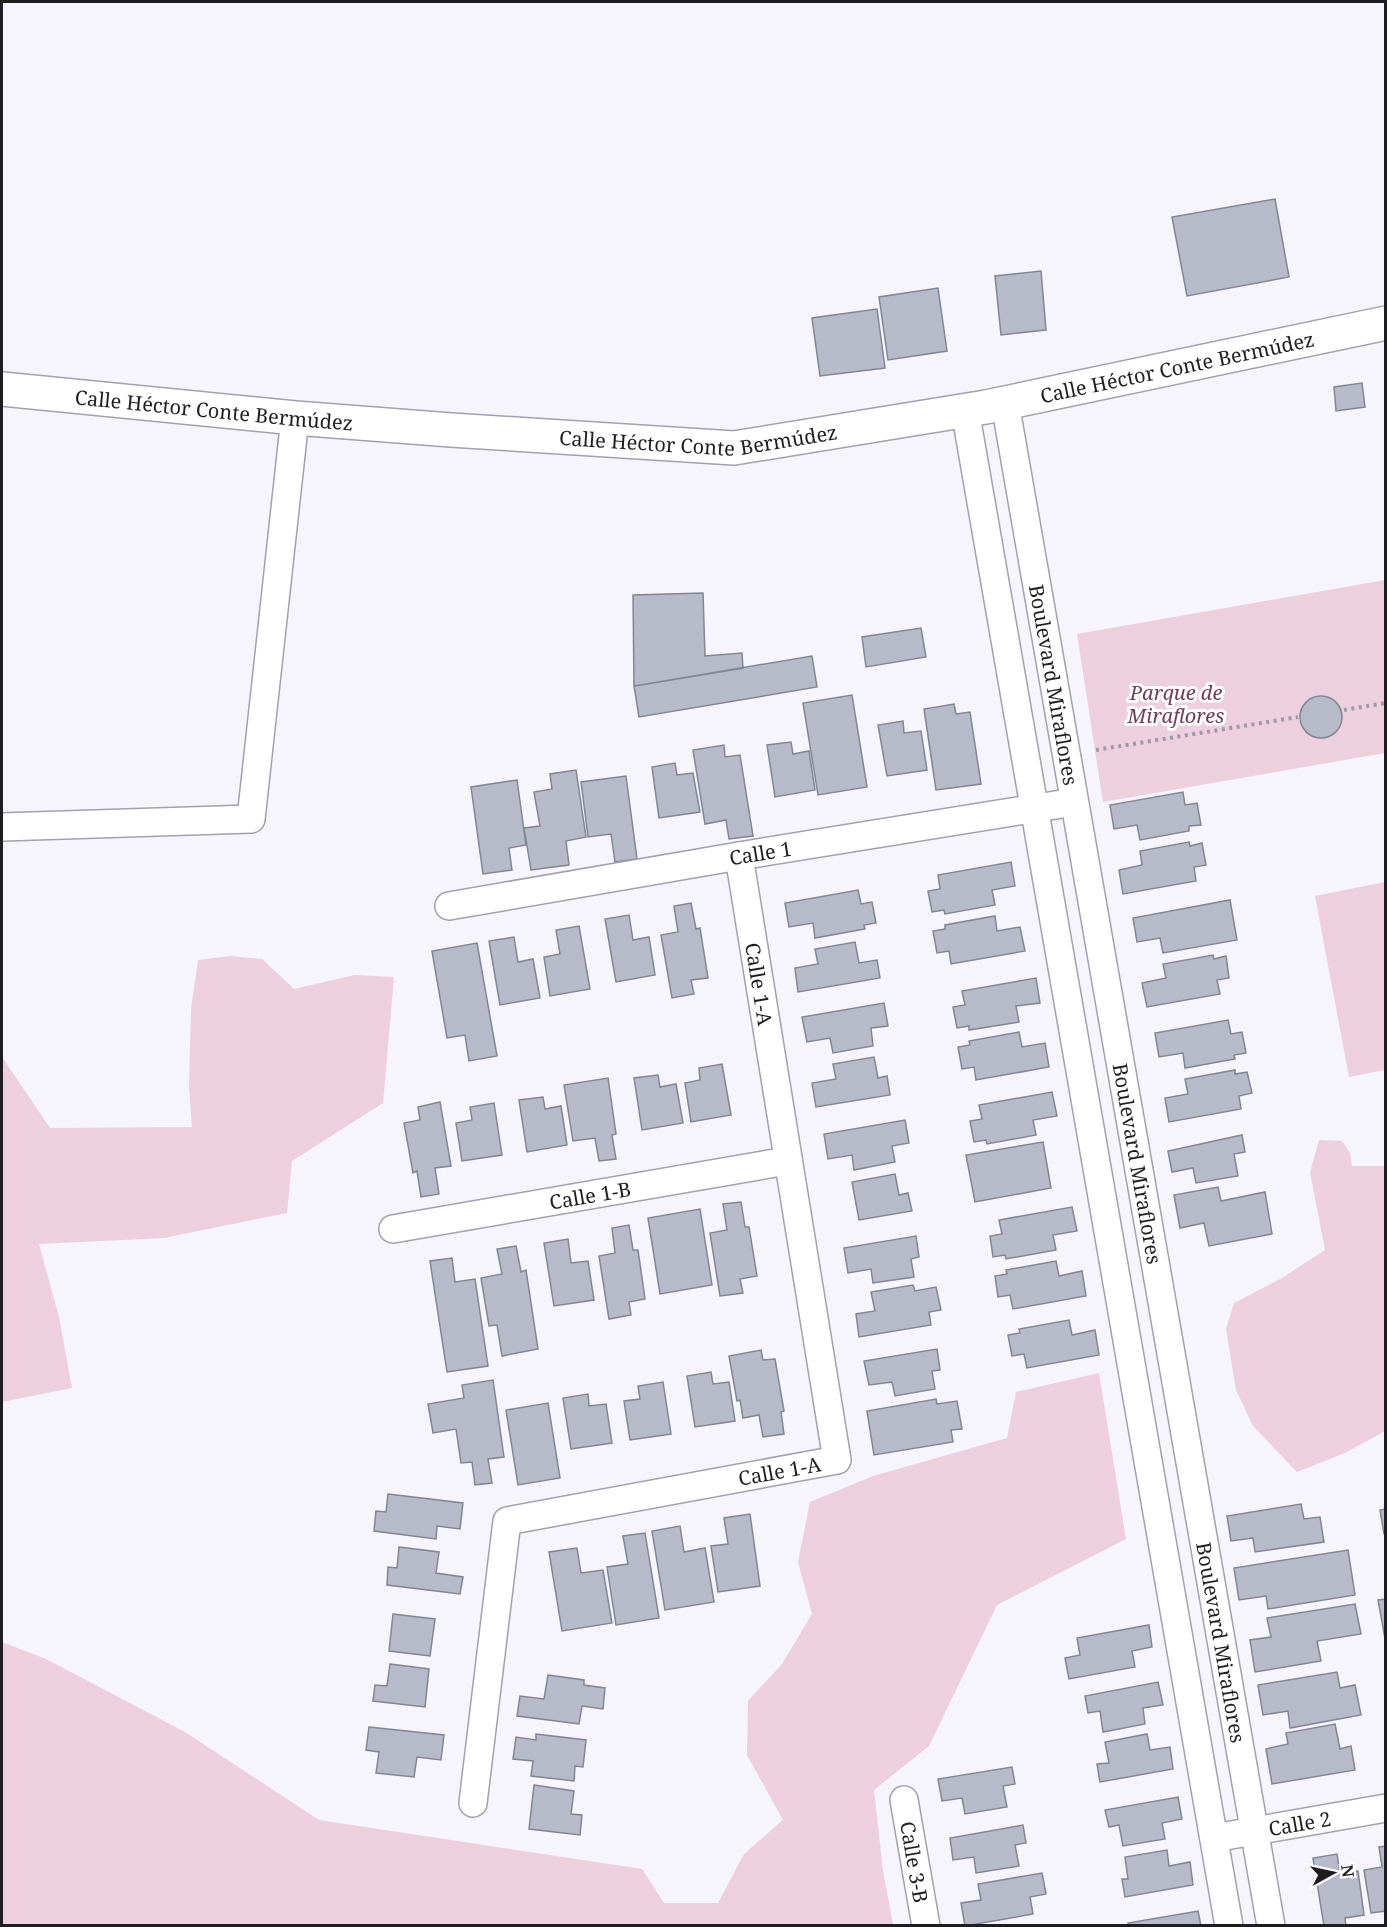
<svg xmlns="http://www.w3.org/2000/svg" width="1387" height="1927" font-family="'Noto Serif',serif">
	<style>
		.green { fill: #eecfdd }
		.building { fill: #b6bac9; stroke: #828694; stroke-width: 1.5 }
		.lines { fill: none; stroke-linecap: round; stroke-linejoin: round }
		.street-casing { stroke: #a4a0af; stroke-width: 30 }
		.secondary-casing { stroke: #a4a0af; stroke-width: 36 }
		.path { stroke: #9d9ba3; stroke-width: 4; stroke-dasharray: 3 4.5; stroke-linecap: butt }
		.street { stroke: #fff; stroke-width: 27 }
		.secondary { stroke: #fff; stroke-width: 33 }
		.labels { text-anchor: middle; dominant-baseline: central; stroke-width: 6; stroke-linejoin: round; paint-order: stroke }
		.street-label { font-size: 20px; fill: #1e1d22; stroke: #fff }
		.park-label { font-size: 20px; font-style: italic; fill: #723b58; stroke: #fff }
	</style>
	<rect width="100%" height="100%" fill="#f6f4fd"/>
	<path class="green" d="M1385,580v173l-282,49 -26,-168z
		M1385,882v188l-36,7 -34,-181z
		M230,956l32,3 32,30 61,-14 39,2 -11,126 -91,58 -5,52 -123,25 -125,6 20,73 13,71 -70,14v-345l48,71 142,-1 -3,-39 2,-79 7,-49z
		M1319,1140l23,1 8,12 2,13h33v265l-40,22 -48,19 -44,-46 -17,-36 -10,-61 8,-26 48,-25 43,-28 -15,-78z
		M1099,1373l27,166 -129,66 -68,141 -55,44 9,81 10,54h-891v-283l44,17 139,73 134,88 323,49 22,34h54l26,-49 39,-34 -36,-65 1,-54 34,-37 30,-50 -14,-52 12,-60 63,-26 134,-38 9,-46z"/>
	<path class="building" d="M1275,199l14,78 -102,19 -15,-79z
		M1041,271l5,59 -45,5 -6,-59z
		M938,288l9,63 -59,9 -9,-63z
		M877,309l8,59 -65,8 -8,-58z
		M1362,383l3,24 -29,4 -2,-24z
		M703,593l2,63 37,-3 1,15 -109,18 -1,-91z
		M921,628l5,29 -60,10 -4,-30z
		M812,656l5,31 -178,30 -5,-31z
		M852,695l15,92 -49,8 -15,-92z
		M1300 717a21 21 0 1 1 42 0a21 21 0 1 1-42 0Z
		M954,704l2,10 14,-2 11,72 -45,6 -12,-81z
		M903,721l1,12 17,-2 6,39 -40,6 -9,-51z
		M791,742l2,12 16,-3 6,39 -40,7 -8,-52z
		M724,745l1,12 15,-2 13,81 -24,3 -3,-19 -21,4 -12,-74z
		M675,763l2,12 16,-2 7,39 -41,6 -7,-51z
		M576,770l10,67 -20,4 3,24 -38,5 -7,-42 16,-2 -6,-34 18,-3 -2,-15z
		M626,776l11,83 -22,3 -4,-28 -23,3 -7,-55z
		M517,780l9,65 -17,3 3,22 -29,4 -12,-87z
		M1183,792l2,13 12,-2 4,22 -12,1v5l-49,9 -3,-15 -23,4 -4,-24z
		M1189,842l1,4 12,-3 4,22 -12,2 2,14 -73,13 -4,-24 23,-5 -2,-14z
		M1011,862l4,24 -23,4 3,15 -50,9 -1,-4 -12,2 -4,-21 12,-2 -2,-14z
		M858,890l3,14 11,-2 4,21 -12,2 1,4 -50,9 -2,-15 -24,4 -4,-24z
		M1230,900l7,40 -74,13 -3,-15 -23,4 -4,-24z
		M691,903l5,26 4,-1 8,50 -17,2 3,14 -22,4 -11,-63 17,-3 -4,-26z
		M629,915l4,25 16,-3 6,38 -39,7 -11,-63z
		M995,916l2,15 23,-4 5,24 -74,13 -2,-13 -12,2 -4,-22 12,-2v-4z
		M579,926l11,63 -40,7 -6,-39 16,-3 -4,-24z
		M514,937l4,25 15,-3 7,39 -40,7 -11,-64z
		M855,942l4,21 18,-3 3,18 -82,14 -3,-24 23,-4 -3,-15z
		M477,943l20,113 -28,5 -4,-26 -18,3 -15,-87z
		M1213,955l1,4 12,-3 3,22 -12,2 3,14 -73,13 -5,-24 24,-5 -3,-14z
		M1036,978l4,25 -24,3 3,16 -50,8v-4l-12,2 -4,-21 12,-2 -3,-14z
		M884,1003l4,23 -17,2 2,18 -40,7 -3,-15 -23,4 -5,-25z
		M1228,1020l3,14 11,-2 4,21 -12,2 1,4 -50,9 -2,-15 -24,4 -4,-24z
		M1019,1032l3,15 23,-4 4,24 -73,13 -2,-13 -12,2 -4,-22 12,-2 -1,-4z
		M874,1057l4,21 9,-2 3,19 -74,12 -4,-24 24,-4 -3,-15z
		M722,1064l9,51 -40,7 -6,-39 15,-3 -1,-12z
		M1235,1070v4l12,-2 5,21 -13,3 2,13 -72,13 -4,-24 23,-4 -3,-15z
		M658,1075l2,12 16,-3 7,39 -41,7 -8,-52z
		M608,1078l8,56 -4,1 4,24 -17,2 -4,-23 -22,3 -9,-56z
		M1052,1092l5,24 -24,4 3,15 -49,9 -1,-4 -12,2 -4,-21 12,-2 -3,-14z
		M543,1097l2,12 16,-3 6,39 -40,7 -8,-52z
		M440,1102l11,64 -16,2 4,26 -18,3 -4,-26 -4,2 -9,-50 16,-3 -2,-13z
		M494,1103l8,52 -40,6 -6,-38 16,-3 -2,-13z
		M905,1120l4,23 -17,3 3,16 -41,8 -2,-15 -24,4 -4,-25z
		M1242,1135l3,17 -11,2 4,22 -42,7 -3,-15 -21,4 -4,-21z
		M1043,1142l8,46 -76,14 -9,-47z
		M895,1174l4,21 9,-2 4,18 -53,9 -7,-38z
		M1218,1187l3,14 44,-9 7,42 -63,12 -5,-23 -24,5 -6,-33z
		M741,1202l4,25h4l8,49 -17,3 3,14 -23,3 -10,-63 17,-3 -4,-26z
		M1072,1207l5,24 -24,4 3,15 -50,9 -1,-4 -12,2 -3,-21 12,-2 -3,-14z
		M700,1209l12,76 -52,9 -12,-76z
		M629,1225l4,25h5l7,49 -16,3 2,13 -22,4 -10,-63 16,-3 -3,-25z
		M916,1236l3,21 -8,2 3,18 -41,6 -2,-14 -23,4 -4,-25z
		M568,1239l3,24 17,-2 6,39 -40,6 -10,-63z
		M516,1246l5,26 5,-2 12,79 -36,7 -5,-31 -8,1 -8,-48 21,-4 -5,-25z
		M452,1258l3,24 20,-3 13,87 -41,6 -17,-111z
		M1056,1261l3,15 23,-5 4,25 -73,13 -3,-14 -12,2 -3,-21 12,-2 -1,-4z
		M913,1285l2,6 21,-4 5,23 -12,2 2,13 -72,12 -3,-23 19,-3 -4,-19z
		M1069,1320l3,15 23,-5 4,25 -72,13 -3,-14 -12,2 -4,-21 12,-2 -1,-4z
		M937,1349l3,21 -8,1 3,18 -40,7 -3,-14 -23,3 -5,-24z
		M761,1350l2,10 12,-1 9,52 -3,1 3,22 -21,3 -4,-22 -16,3 -3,-18 -3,1 -8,-45z
		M711,1372l2,12 16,-2 6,39 -40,6 -8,-51z
		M493,1380l11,77 -16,2 4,24 -17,2 -3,-23 -11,1 -5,-34 -23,4 -5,-29 36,-6 -2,-13z
		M663,1382l8,52 -41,6 -6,-39 16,-2 -2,-13z
		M588,1394l1,12 17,-2 6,39 -41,6 -8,-51z
		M936,1399l1,5 20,-3 5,28 -11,1 2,12 -79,13 -7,-44z
		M548,1403l12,75 -42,7 -12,-75z
		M388,1494l75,9 -3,26 -23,-3 -1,13 -62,-8 2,-20 10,1z
		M1301,1504l3,15 16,-2 4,25 -69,10 -2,-14 -22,3 -4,-25z
		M1386,1509v25h-2l-4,-24z
		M750,1514l10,72 -42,6 -7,-46 17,-2 -4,-26z
		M680,1526l4,26 21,-4 9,54 -49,8 -13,-79z
		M645,1533l14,85 -43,7 -9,-58 21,-3 -5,-28z
		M399,1547l40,5 -3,21 27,4 -3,17 -73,-9 1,-18 9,1z
		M577,1548l4,25 22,-3 9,53 -50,8 -13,-79z
		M1348,1550l7,45 -87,14 -2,-13 -27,4 -5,-32z
		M1386,1599v45l-8,-44z
		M1355,1604l6,30 -44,7 4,20 -66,11 -5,-32 21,-3 -4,-19z
		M393,1614l42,5 -5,37 -41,-5z
		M1149,1625l3,22 -20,4 3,16 -66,12 -4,-21 15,-3 -3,-17z
		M390,1664l39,5 -4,38 -52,-6 2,-16 12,1z
		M1337,1672l3,16 15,-3 6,30 -71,13 -2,-17 -25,4 -5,-30z
		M548,1675l36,5v5l21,3 -2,21 -21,-3 -3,18 -62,-8 3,-20 24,3z
		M1158,1682l5,23 -20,3 2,16 -42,8 -3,-21 -12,2 -3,-17z
		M1335,1724l5,25 11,-3 4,24 -83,14 -6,-35 22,-5 -2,-11z
		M369,1727l75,8 -3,25 -24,-3 -3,20 -38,-4 3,-21 -13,-2z
		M536,1734l50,6 -3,27 -8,-1 -1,15 -43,-5 2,-15 -20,-2 3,-22 20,3z
		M1147,1734l3,16 20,-3 3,22 -73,13 -3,-18 12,-1 -4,-21z
		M1012,1767l3,17 -12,2 4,21 -42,7 -3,-16 -20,3 -4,-22z
		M534,1785l40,6 -3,23 11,1 -2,20 -51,-6z
		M1178,1797l4,22 -20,4 3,16 -42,7 -4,-21 -10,2 -4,-17z
		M1023,1825l3,18 -11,2 4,21 -43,7 -2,-16 -21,3 -3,-22z
		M1386,1846v65l-15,2 -7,-43 18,-3 -3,-20z
		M1167,1850l2,16 21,-4 3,23 -68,12 -3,-18h6l-3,-22z
		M1337,1854l3,20 18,-3 6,44 -19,3 1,8h-22l-11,-68z
		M1042,1873l4,21 -16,3 3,17 -68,12 -4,-23 20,-3 -3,-16z
		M1198,1911l3,15h-72l-1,-3z"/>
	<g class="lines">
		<defs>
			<g id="street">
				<path id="s1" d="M1005,403l266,1523"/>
				<path d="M965,410l264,1516"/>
				<path d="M2,827l249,-8 44,-401"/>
				<path id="s2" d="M449,906l290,-50 335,-54"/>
				<path id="s3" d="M393,1229l394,-68"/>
				<path id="s4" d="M904,1800l22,126"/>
				<path id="s5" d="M473,1803l34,-282 330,-61 -98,-604"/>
				<path id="s6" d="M1214,1838l172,-30"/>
			</g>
			<g id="secondary">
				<path id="s7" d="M2,389l293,29 156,12 283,18 252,-41 400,-84"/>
			</g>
		</defs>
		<use href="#street" class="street-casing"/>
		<use href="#secondary" class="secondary-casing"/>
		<path class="path" d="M1344,710l42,-7
			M1096,750l202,-33"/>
		<use href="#street" class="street"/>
		<use href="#secondary" class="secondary"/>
	</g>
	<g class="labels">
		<g class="street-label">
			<text stroke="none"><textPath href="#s7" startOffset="1185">Calle Héctor Conte Bermúdez</textPath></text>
			<text stroke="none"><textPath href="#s7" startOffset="213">Calle Héctor Conte Bermúdez</textPath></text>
			<text stroke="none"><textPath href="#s7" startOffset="699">Calle Héctor Conte Bermúdez</textPath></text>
			<text stroke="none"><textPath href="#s1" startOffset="286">Boulevard Miraflores</textPath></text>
			<text stroke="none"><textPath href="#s2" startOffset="316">Calle 1</textPath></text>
			<text transform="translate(759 984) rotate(81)">Calle 1-A</text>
			<text stroke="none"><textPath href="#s1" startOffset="772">Boulevard Miraflores</textPath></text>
			<text stroke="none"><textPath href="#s3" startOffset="200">Calle 1-B</textPath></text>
			<text stroke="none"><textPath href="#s5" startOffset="561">Calle 1-A</textPath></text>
			<text stroke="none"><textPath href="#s1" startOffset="1258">Boulevard Miraflores</textPath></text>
			<text stroke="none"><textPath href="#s6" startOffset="87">Calle 2</textPath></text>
			<text stroke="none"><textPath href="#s4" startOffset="63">Calle 3-B</textPath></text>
		</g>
		<g class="park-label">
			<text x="1176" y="692">Parque de<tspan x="1176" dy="23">Miraflores</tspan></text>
		</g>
	</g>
	<rect width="1387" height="1927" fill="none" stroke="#1e1d22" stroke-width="6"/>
	<g transform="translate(1333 1873) rotate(82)" stroke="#ffffff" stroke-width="4.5" paint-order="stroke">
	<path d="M0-4.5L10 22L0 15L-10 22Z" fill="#1e1d22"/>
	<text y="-9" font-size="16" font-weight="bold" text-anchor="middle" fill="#1e1d22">N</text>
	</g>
</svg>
